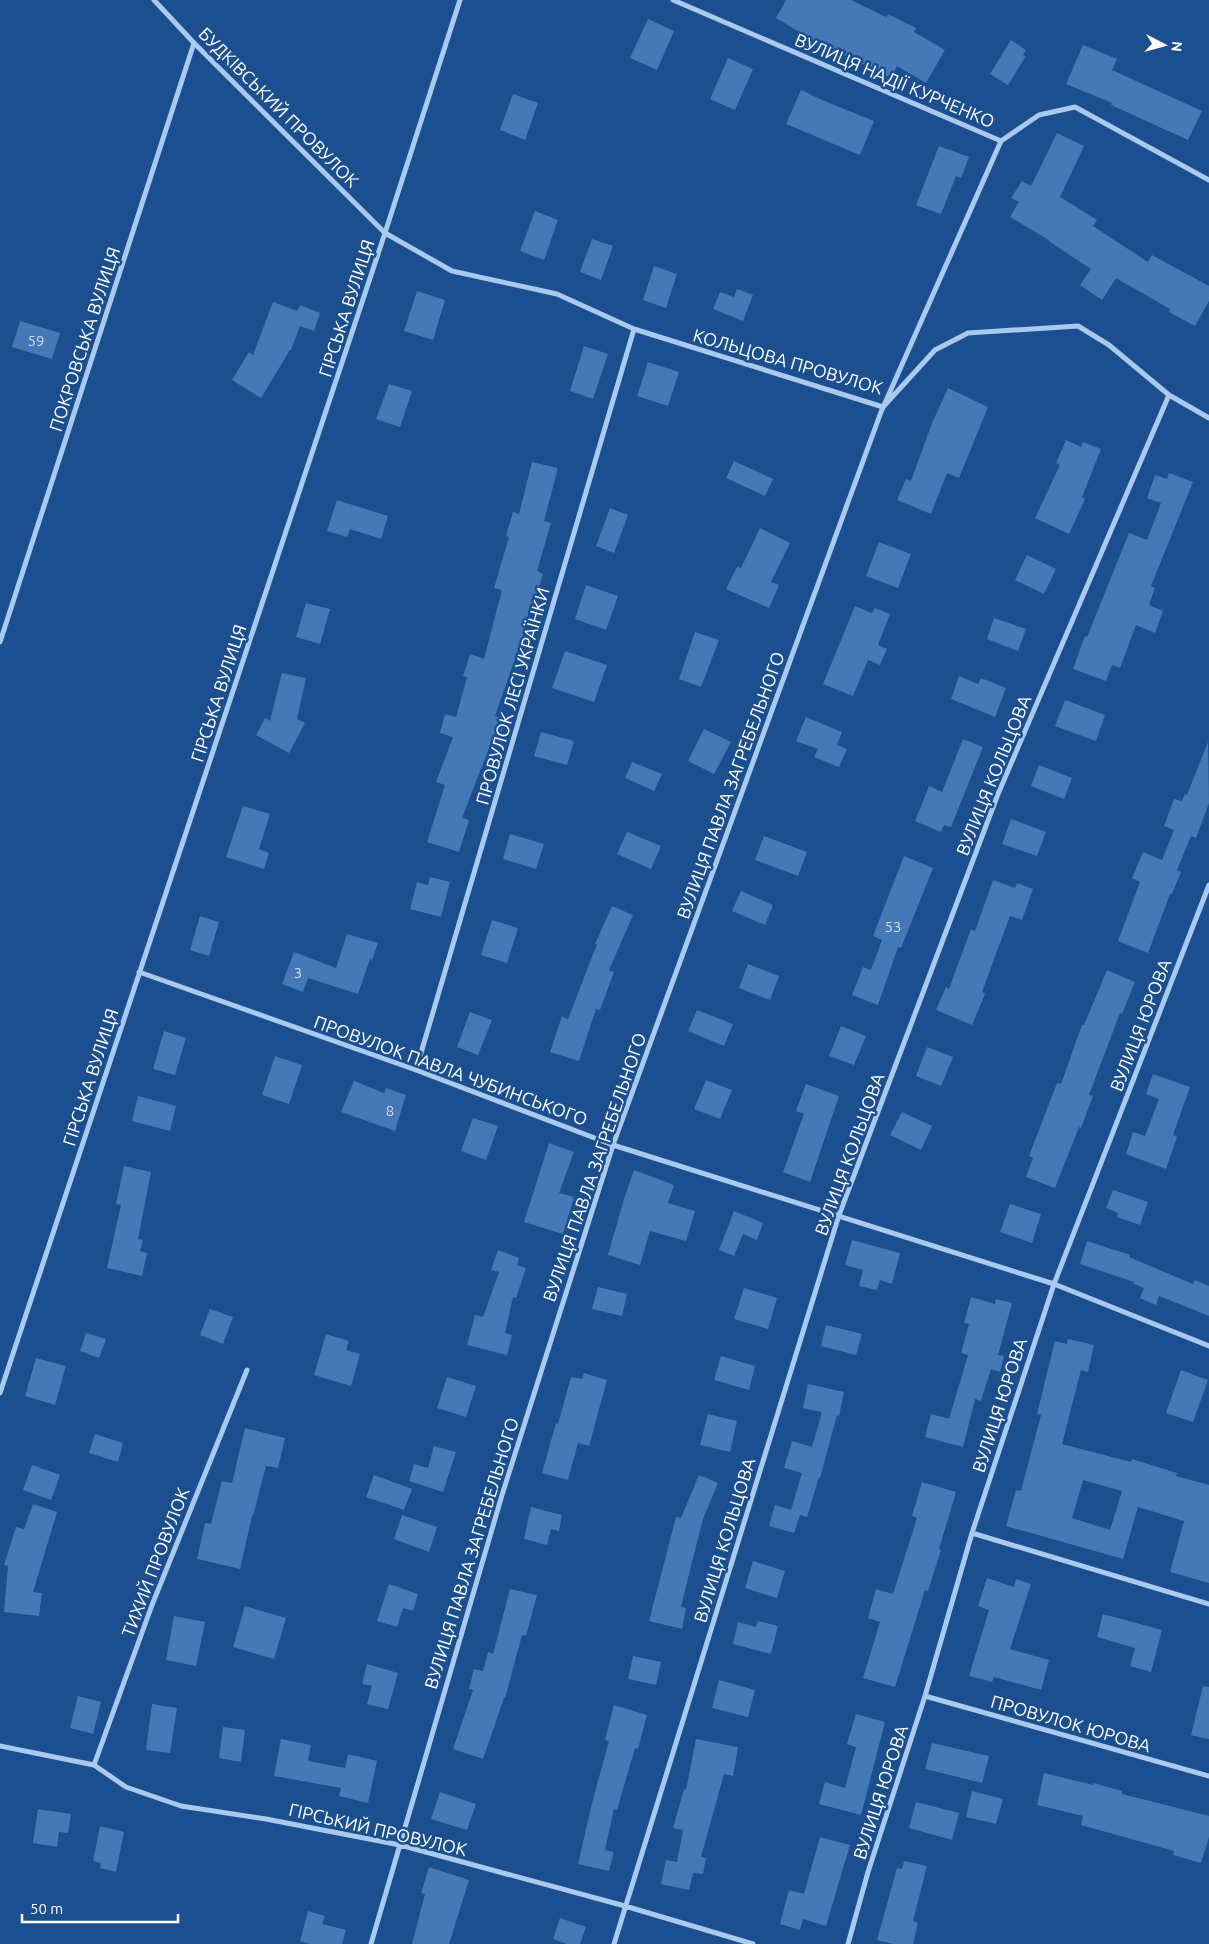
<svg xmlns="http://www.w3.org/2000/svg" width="1209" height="1944" font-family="Ubuntu,sans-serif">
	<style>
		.building { fill: #4478b7; fill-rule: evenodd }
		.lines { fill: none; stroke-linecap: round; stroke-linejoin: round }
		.minor { stroke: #a9c9ee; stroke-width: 5 }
		.labels { text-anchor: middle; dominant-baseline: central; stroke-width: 5; stroke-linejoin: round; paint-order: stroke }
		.number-label { font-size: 15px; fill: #d0dded }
		.street-label { font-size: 18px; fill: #fff; stroke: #1b4f8f }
	</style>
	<rect width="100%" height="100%" fill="#1b4f8f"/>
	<path class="building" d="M786,0h65l35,17 2,-3 28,14 -2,4 31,18 -19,33 -29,-17 -6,12 -78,-38 -37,-22z
		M648,19l26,12 -17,39 -27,-12z
		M1011,40l15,10 -3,5 3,1 -18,29 -18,-11z
		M1083,45l34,14 -5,11 90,41 -14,29 -77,-35 1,-2 -46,-19z
		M728,58l25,11 -18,41 -25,-11z
		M801,90l21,10 52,21 -14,34 -74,-31z
		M513,94l25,9 -13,37 -25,-10z
		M1057,133l27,13 -24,51 37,23 -4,6 55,36 4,-7 57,31v15l-14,25 -26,-14 1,-3 -54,-31 -14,22 -22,-15 11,-16 -41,-27v-1l-40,-24 9,-15 -8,-4 11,-17 9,5z
		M939,146l30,11 -8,21 -5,-2 -15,38 -25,-9z
		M535,211l23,9 -14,40 -24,-9z
		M592,239l21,7 -12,34 -21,-8z
		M654,266l23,8 -11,34 -23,-8z
		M737,289l16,6 -10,26 -30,-12 7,-17 14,5z
		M417,291l28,9 -12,40 -29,-9z
		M273,302l24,9 3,-6 20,8 -6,18 -14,-5 -9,24h-1l-29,48 -29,-18 17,-28 4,3z
		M20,321l40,12 -8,26 -40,-12z
		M584,346l24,8 -15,45 -23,-8z
		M648,362l31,10 -11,34 -31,-10z
		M389,384l23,7 -12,36 -24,-8z
		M948,388l40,19 -29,71 -12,-5 -16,41 -34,-14 9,-21 5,2 21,-58z
		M1066,440l15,7 2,-5 18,7 -19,48 3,2 -16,35 -34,-16 25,-53 -4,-2z
		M734,461l39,18 -8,17 -39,-18z
		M532,462l26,6 -14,53 7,2 -14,48 6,3 -9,30 -3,-1 -12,48 -1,-1 -23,66 10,3 -9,31 -7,-2 -27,70 7,2 -10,32 -32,-10 18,-57 -9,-3 17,-45 -13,-4 5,-19 11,3 11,-40 -4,-1 7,-22 14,5 18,-69 -8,-2 15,-51 -3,-1 7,-24 6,2z
		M1169,473l24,9 -42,104 4,2 -6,17 14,6 -8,22 -19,-8 -16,43 -8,-3 -6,16 -33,-12 12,-33 2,1 42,-104 18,7 14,-37 -14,-5 8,-23 12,4z
		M337,500l51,16 -7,23 -31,-10 -3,8 -20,-6z
		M610,508l18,7 -14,38 -18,-7z
		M760,528l30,15 -19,39 8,3 -10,23 -43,-19 11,-22 4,1z
		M879,542l32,12 -13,34 -32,-12z
		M1027,555l29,14 -12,25 -29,-14z
		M586,585l32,11 -12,34 -31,-11z
		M306,603l24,6 -10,35 -24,-7z
		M855,606l17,7 3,-5 15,6 -12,31 9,4 -7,16 -12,-5 -15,36 -30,-12z
		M994,618l32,11 -8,22 -31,-12z
		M695,632l24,8 -18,47 -22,-8z
		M565,651l42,14 -13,37 -42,-14z
		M282,673l24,5 -9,41 8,4 -16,30 -33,-18 9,-17 5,3z
		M959,676l19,8 3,-6 25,10 -11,29 -44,-18z
		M1065,700l40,15 -9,26 -41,-15z
		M806,717l36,15 -5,13 10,4 -8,18 -25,-10 4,-8 -22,-8z
		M704,729l27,13 -17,32 -26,-13z
		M541,732l33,9 -7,24 -33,-9z
		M963,739l20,8 -32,80 -7,-2 -3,7 -26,-11 14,-35 13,6z
		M1208,742l1,61 -13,35 -5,-2 -14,34 4,2 -9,22h-2l-22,59 -30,-12 22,-59 -8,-4 11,-26 19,8 12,-30 -10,-4 10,-27 8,2 3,-7 2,1z
		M632,762l30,12 -8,17 -29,-13z
		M1039,765l33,13 -8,21 -33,-13z
		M243,806l27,8 -11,35 10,4 -5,16 -38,-12z
		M1011,819l35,13 -9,24 -35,-12z
		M627,832l34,14 -10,23 -34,-15z
		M510,834l34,10 -8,25 -33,-10z
		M764,836l43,16 -9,24 -43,-16z
		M904,856l29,12 -32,80 -3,-1 -20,58 -26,-10 11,-28 8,3 11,-30 -9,-4z
		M430,877l20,5 -9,35 -31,-8 7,-27 11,3z
		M993,880l22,8 2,-5 16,6 -11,31 -12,-4 -28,76 3,2 -13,31 -36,-15 10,-23 3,2 22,-60 4,2z
		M741,891l32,14 -8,20 -33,-14z
		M612,906l21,9 -24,55 5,2 -14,38 -4,-1 -17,52 -29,-9 12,-36 6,3 29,-75h-2z
		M200,916l19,6 -10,34 -19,-6z
		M492,920l26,8 -11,35 -26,-8z
		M347,934l31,9 -6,17 -2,-1 -12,35 -50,-16 -5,14 -21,-8 12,-32 42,16z
		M748,964l31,12 -9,24 -31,-12z
		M1107,970l28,12 -13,32 -2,-1 -31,82 4,1 -12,32 -2,-1 -24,61 -29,-11 7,-19 -4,-2 28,-73 4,1 21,-59h2z
		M697,1010l36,14 -9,22 -36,-15z
		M470,1012l22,8 -14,35 -21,-8z
		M841,1026l25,10 -12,29 -25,-9z
		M164,1031l22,7 -11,37 -22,-6z
		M927,1047l26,10 -12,29 -25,-10z
		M275,1056l27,9 -13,39 -27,-9z
		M1153,1074l37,13 -17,48 4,2 -11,32 -40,-15 7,-22 12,4 14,-37 -13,-5z
		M706,1080l26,10 -12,29 -26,-10z
		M354,1081l30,12 2,-5 20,7 -11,36 -54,-19z
		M806,1084l33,12 -29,86 -27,-10 21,-58 -8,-3z
		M138,1096l38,10 -6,25 -38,-10z
		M902,1112l30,14 -11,24 -31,-15z
		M473,1118l25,8 -12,34 -25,-9z
		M549,1143l25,9 -15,41 15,4 -11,37 -39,-12z
		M124,1166l27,6 -13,67 5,1 -3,11 7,2 -5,23 -35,-8 14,-63 -5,-1z
		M634,1170l40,15 -6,18 27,8 -9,30 -36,-10 -10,34 -32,-10 16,-56z
		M1113,1190l35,12 -8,23 -23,-8 1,-4 -12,-5z
		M1010,1204l31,10 -9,29 -32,-11z
		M734,1211l29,12 -6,17 -14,-6 -9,22 -15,-6z
		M852,1240l48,13 -8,31 -12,-4 -3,10 -18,-4 4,-16 -18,-5z
		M1087,1241l43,14 -1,2 64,27 2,-4 14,6v30l-50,-20 -3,9 -16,-7 4,-10 -10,-4v-2l-54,-18z
		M498,1250l21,8 -2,7 9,3 -10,30 -3,-1 -8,36 7,2 -5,20 -40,-10 8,-30 8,2 16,-45 -8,-2z
		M598,1287l29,7 -5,22 -30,-7z
		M744,1288l33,10 -9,31 -34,-10z
		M971,1297l24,7 1,-5 16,4 -14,52 6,1 -4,16 -9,-3 -10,32 -6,-2 -12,48 -38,-10 6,-23 18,5 19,-64 -7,-2 8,-29 -5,-1z
		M210,1309l23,8 -10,27 -23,-9z
		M826,1325l36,9 -6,21 -35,-9z
		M86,1333l20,6 -7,19 -19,-7z
		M326,1334l23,7 -3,9 14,4 -9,32 -37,-11z
		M1068,1339l26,6 -6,27 -7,-2 -19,74 69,18 1,-3 45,14 -1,3 33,9v98l-39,-11 14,-51 -46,-14 -15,52 -117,-33 10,-36 5,1 20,-76 -4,-1 18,-73 12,3zM1083,1480l39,11 -12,39 -38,-12z
		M721,1356l34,10 -6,24 -35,-10z
		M36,1358l30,8 -11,39 -30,-9z
		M1181,1370l27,10 -15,42 -27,-9z
		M584,1373l23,7 -18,66 -11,-3 -10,37 -26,-7 14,-50 2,1 13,-47 11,2z
		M447,1377l29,9 -10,31 -29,-9z
		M808,1384l36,8 -5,24 -2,-1 -17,63 -1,-1 -12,40 -7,-2 -6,18 -25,-7 6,-21 16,5 11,-37 -18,-5 8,-27 20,6 10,-35 -19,-4z
		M708,1414l29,7 -7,31 -30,-7z
		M245,1428l40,10 -7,30 -12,-2 -13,50h-1l-12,53 -43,-10 8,-36 6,1 11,-43 10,2z
		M95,1434l28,9 -5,19 -29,-9z
		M434,1446l22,6 -13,40 -34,-11 5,-17 14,4z
		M32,1465l28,10 -9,25 -28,-10z
		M374,1475l38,14 -8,21 -38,-13z
		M699,1475l19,8 -15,36 -12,47 -10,41 5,1 -4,21 -33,-8 27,-104 5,1z
		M922,1482l34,10 -17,57 2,1 -13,41 -3,-1 -30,97 -32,-9 17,-56 -12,-4 8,-29 17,5 24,-76 -5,-2z
		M33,1504l24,8 -24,80 9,1 -3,23 -35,-4 4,-46 -4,-1 12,-38 8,2z
		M531,1507l31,8 -3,16 -8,-2 -4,16 -23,-6z
		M402,1515l35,12 -8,25 -35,-13z
		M753,1561l32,10 -8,27 -32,-10z
		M987,1578l27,9 2,-8 15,5 -21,65 39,11 -8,30 -47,-13 -2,5 -23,-6 20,-66 -11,-4z
		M389,1584l29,10 -5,17 -10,-3 -6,19 -20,-6z
		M510,1589l27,6 -11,41 -4,-1 -17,63h-1l-21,61 -30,-10 20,-59 -4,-1 5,-20 9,2 5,-19 5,2z
		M245,1606l41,12 -12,41 -41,-12z
		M1103,1614l59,16 -11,42 -21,-6 5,-18 -38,-11z
		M174,1616l31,6 -9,44 -30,-6z
		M758,1621l20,5 -7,28 -38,-10 5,-22 18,5z
		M633,1656l28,6 -5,23 -28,-6z
		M367,1664l31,9 -10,36 -21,-5 5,-18 -10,-2z
		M719,1680l36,10 -7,27 -36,-9z
		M1203,1686l6,1v52l-18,-4z
		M78,1696l23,6 -8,32 -23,-6z
		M152,1704l25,4 -7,45 -24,-3z
		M614,1705l33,10 -9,34 -3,-1 -18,62 -3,-1 -9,41 9,2 -5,19 -31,-7 14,-61 17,-62 -4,-1z
		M856,1714l29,8 -24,93 -42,-11 6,-22 20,6 11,-41 -9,-3z
		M223,1727l22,3 -4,32 -22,-4z
		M281,1739l30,6 -3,16 37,7 3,-14 29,7 -9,42 -29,-7 2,-8 -67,-12z
		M696,1739l42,8 -5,29 -9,-2 -23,83 5,1 -3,16 -10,-1 -4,17 -28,-6 5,-24 11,2 6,-32 -10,-2 11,-39 2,1z
		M932,1743l57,13 -7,27 -57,-14z
		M1044,1773l49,12v-2l29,8v3l87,22v21l-8,26 -28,-8 1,-4 -93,-26 2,-9 -46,-11z
		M972,1791l31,8 -7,25 -30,-7z
		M440,1792l36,12 -9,26 -36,-11z
		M916,1802l43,11 -7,27 -43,-12z
		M38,1809l33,5 -3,19 -9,-1 -2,15 -24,-4z
		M100,1826l24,6 -8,40 -16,-4 1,-5 -8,-2z
		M820,1837l30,8 -24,81 -23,-7 -3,11 -20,-6 9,-34 15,4z
		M904,1861l23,5 -14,55 5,2 -5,21h-20l-16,-4 20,-72 5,1z
		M429,1867l40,13 -20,64h-37l13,-50 -4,-1z
		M308,1911l17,5 -3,8 24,6 -4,14h-32l-10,-3z
		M560,1918l26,9 -6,17h-13l-14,-5z"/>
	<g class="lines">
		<path class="minor" d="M154,0l40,43 191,190 67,38 105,23 77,35 249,78 52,-57 33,-17 110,-7 31,19 60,50 40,23
			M673,0l328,141 38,-26 36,-8 134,73
			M0,642l194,-599
			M139,972l277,98 197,75 441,139 155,62
			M416,1070l218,-741
			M0,1393l385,-1160 75,-233
			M972,1533l237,71
			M925,1696l284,80
			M0,1746l94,19 32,22 55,19 85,13 134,26 225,61 128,38
			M94,1765l58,-160 95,-235
			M371,1944l131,-449 111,-350 268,-733 120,-271
			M614,1944l225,-729 159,-421 171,-399
			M848,1944l20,-72 57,-176 47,-163 82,-249 155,-399"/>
	</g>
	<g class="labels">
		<g class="number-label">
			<text x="36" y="340">59</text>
			<text x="893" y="926">53</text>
			<text x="298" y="972">3</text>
			<text x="390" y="1110">8</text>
		</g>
		<g class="street-label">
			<text transform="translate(895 80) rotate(23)">ВУЛИЦЯ НАДІЇ КУРЧЕНКО</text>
			<text transform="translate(279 107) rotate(45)">БУДКІВСЬКИЙ ПРОВУЛОК</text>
			<text transform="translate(346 308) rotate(-72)">ГІРСЬКА ВУЛИЦЯ</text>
			<text transform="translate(84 339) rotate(-72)">ПОКРОВСЬКА ВУЛИЦЯ</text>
			<text transform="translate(788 361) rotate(16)">КОЛЬЦОВА ПРОВУЛОК</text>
			<text transform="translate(218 693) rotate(-72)">ГІРСЬКА ВУЛИЦЯ</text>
			<text transform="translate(512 696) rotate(-74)">ПРОВУЛОК ЛЕСІ УКРАЇНКИ</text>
			<text transform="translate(993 775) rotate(-68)">ВУЛИЦЯ КОЛЬЦОВА</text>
			<text transform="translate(730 785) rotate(-70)">ВУЛИЦЯ ПАВЛА ЗАГРЕБЕЛЬНОГО</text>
			<text transform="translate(1140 1025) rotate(-69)">ВУЛИЦЯ ЮРОВА</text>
			<text transform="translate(451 1070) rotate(20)">ПРОВУЛОК ПАВЛА ЧУБИНСЬКОГО</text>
			<text transform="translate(90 1077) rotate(-72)">ГІРСЬКА ВУЛИЦЯ</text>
			<text transform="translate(849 1154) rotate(-70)">ВУЛИЦЯ КОЛЬЦОВА</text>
			<text transform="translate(594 1167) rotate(-71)">ВУЛИЦЯ ПАВЛА ЗАГРЕБЕЛЬНОГО</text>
			<text transform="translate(999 1405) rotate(-72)">ВУЛИЦЯ ЮРОВА</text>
			<text transform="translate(724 1540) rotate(-73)">ВУЛИЦЯ КОЛЬЦОВА</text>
			<text transform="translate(471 1553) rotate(-73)">ВУЛИЦЯ ПАВЛА ЗАГРЕБЕЛЬНОГО</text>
			<text transform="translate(155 1562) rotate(-69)">ТИХИЙ ПРОВУЛОК</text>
			<text transform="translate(1071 1723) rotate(16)">ПРОВУЛОК ЮРОВА</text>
			<text transform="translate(880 1792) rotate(-72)">ВУЛИЦЯ ЮРОВА</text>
			<text transform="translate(378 1829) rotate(13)">ГІРСЬКИЙ ПРОВУЛОК</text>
		</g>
	</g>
	<g transform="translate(1164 45) rotate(96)" stroke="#1b4f8f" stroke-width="4" paint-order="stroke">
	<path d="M0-4L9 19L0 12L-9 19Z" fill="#ffffff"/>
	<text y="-8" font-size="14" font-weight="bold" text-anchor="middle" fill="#ffffff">N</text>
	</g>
	<path d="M22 1914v8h156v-8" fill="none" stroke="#ffffff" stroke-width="2.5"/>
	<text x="30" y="1914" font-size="15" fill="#ffffff" stroke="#1b4f8f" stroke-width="4" paint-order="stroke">50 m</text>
</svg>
